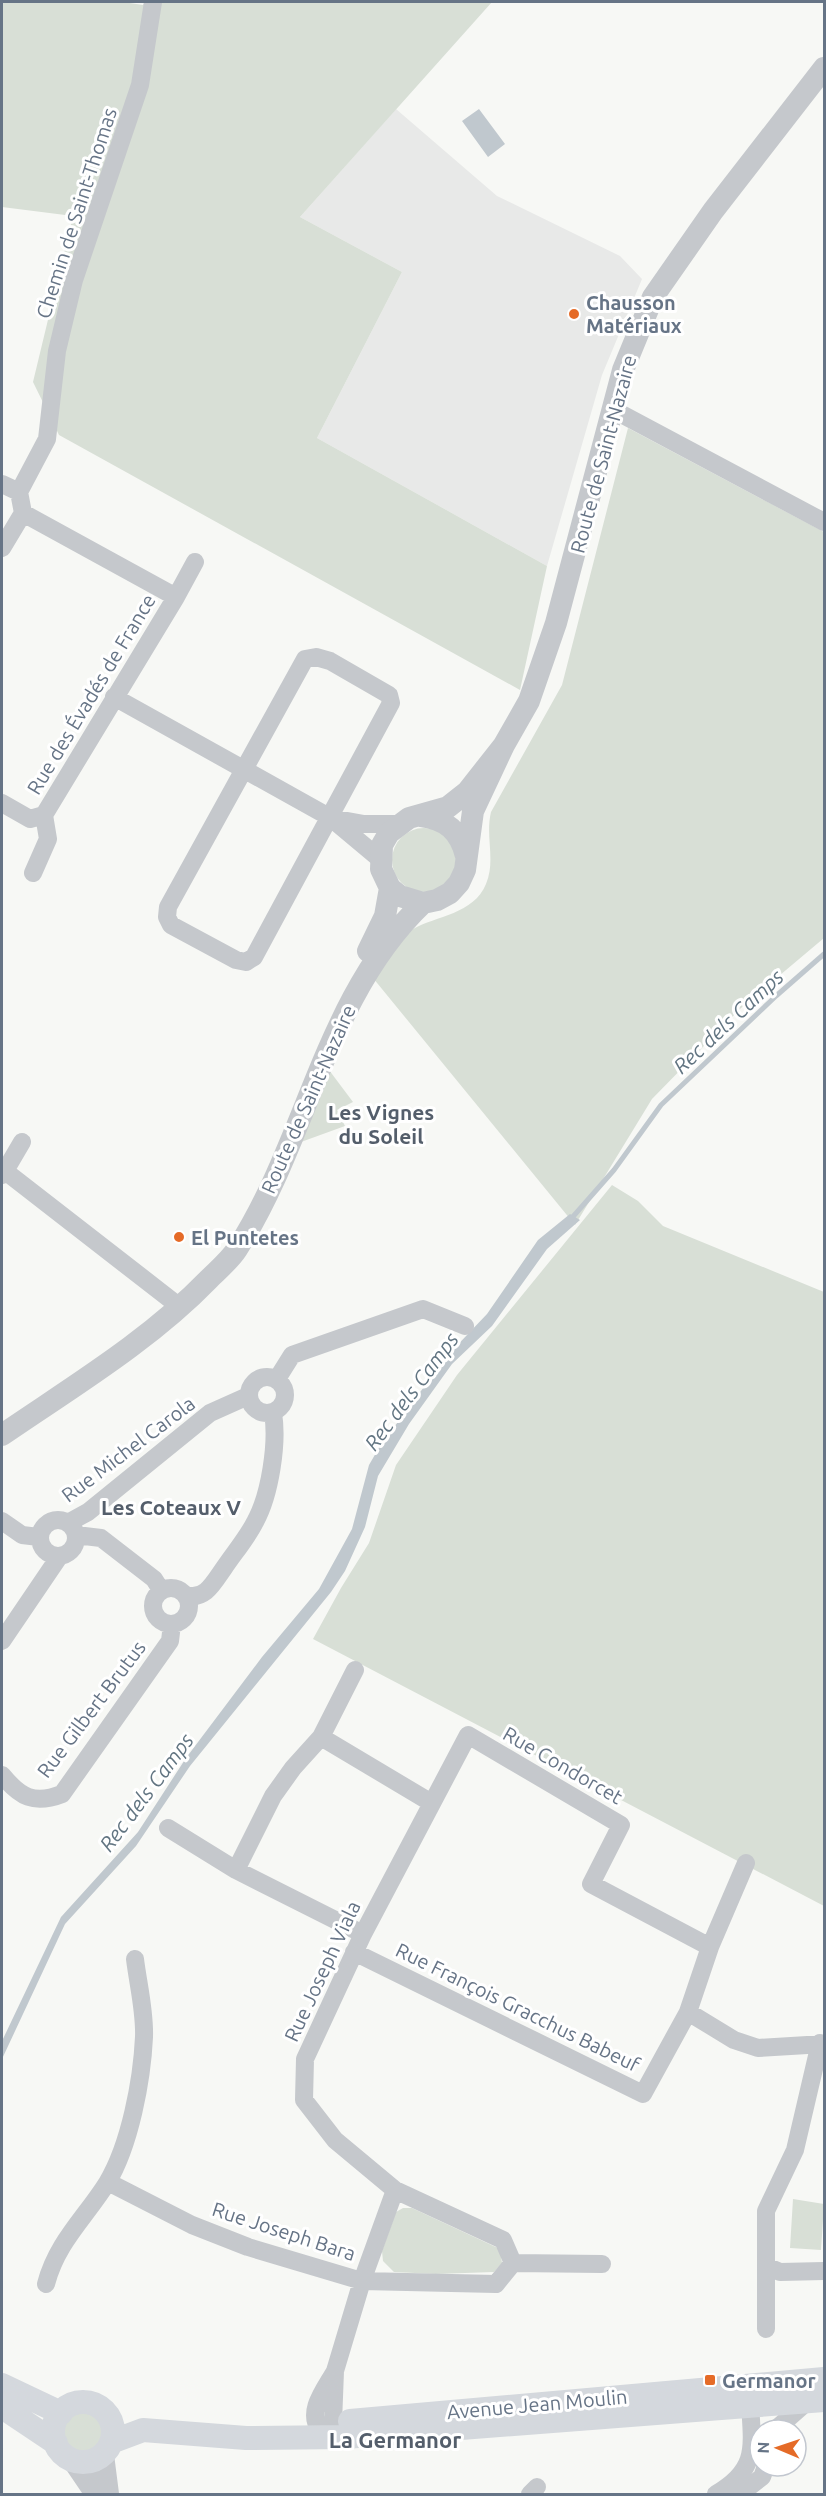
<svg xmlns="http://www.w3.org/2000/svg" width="826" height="2496" font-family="Ubuntu,sans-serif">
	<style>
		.built { fill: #e8e9e8 }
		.green { fill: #d8dfd6 }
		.water { fill: #c0c8ce }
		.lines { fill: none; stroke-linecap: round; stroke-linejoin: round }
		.stream { stroke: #c0c8ce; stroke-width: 5 }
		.minor { stroke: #c5c8cc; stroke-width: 18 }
		.tertiary { stroke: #c5c8cc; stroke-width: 22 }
		.secondary { stroke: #d4d8dd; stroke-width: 24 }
		.poi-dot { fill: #e56b27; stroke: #fff; stroke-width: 2 }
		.labels { text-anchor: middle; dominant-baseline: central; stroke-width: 6; stroke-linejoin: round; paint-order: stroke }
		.street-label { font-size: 20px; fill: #667486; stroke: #fff }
		.poi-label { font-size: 20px; font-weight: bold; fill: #667486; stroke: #fff; text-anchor: start }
		.water-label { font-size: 21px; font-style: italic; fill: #627582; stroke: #fff }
		.neighbourhood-label { font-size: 21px; font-weight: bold; fill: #545e6b; stroke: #fff }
		.quarter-label { font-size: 22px; font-weight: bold; fill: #545e6b; stroke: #fff }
	</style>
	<rect width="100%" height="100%" fill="#f7f8f5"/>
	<path class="built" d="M396,109l101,87 123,60 22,23 -40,96 -55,191 -230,-128 85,-166 -102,-55z"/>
	<path class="green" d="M2,2h121l20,3 2,-3h347l-192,215 102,55 -85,166 230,128 -27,124 -461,-255 -26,-53 40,-166 -71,-9z
		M628,428l196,104v406l-83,70 -89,91 -77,126 -202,-247c9,-12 28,-43 40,-49 23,-13 61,-15 73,-45 10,-24 -1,-47 5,-72l71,-127z
		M392 860a32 32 0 1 1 64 0a32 32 0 1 1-64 0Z
		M329,1070l24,32 -16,8 8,16 -44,16z
		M612,1185l26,16 25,25 161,66v614l-511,-267 28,-51 28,-45 27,-78 61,-90z
		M793,2199l31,5 -3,46 -31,-2z
		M403,2208h9l88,41 2,14 -8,9 -58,2 -42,-2 -11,-11 -1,-10 14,-39z
		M62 2431a22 22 0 1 1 44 0a22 22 0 1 1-44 0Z"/>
	<path class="water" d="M479,109l26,35 -17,13 -26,-36z
		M570,1214l10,6 -33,29 -55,77 -40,38 -43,60 -31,52 -13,51 -20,44 -14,21 -141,174 -54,80 -71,78 -63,135v-18l59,-124 77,-85 48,-74 76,-101 57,-68 33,-60 17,-64 11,-19 67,-90 40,-42 51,-74z"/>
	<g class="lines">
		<path class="stream" d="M570,1220l44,-50 47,-65 115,-109 48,-42"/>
		<path class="minor" d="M612,409l212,113
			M2,484l17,8
			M2,548l21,-35 -4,-21 28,-53 10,-88 17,-71 66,-195 13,-83
			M176,597l19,-35
			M316,657l14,4 59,34 2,8 -137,254 -8,5 -10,-2 -65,-35 -4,-8 1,-10 137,-248z
			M114,697l217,121 49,41
			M2,803l28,16 14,-4 132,-218 -153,-84
			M331,818l33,6h34
			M33,873l15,-34 -4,-24
			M5,1171l17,-29
			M2,1175l3,-4 175,136
			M249 1395a18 18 0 1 1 36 0a18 18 0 1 1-36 0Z
			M277,1379l15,-24 131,-46 42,17
			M40 1538a18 18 0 1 1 36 0a18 18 0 1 1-36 0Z
			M2,1521l20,14 17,2
			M68,1523l20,-11 122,-99 38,-17
			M76,1535l25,3 53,41 7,11
			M153 1606a18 18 0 1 1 36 0a18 18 0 1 1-36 0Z
			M186,1595c19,6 28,-13 38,-27 10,-15 23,-30 31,-46 15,-27 23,-79 18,-109
			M2,1641l57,-84
			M321,1737l109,65
			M2,1775c18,22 32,30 60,19l108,-153 2,-17
			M168,1828l68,42 127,64
			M236,1870l37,-74 20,-28 28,-31 34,-67
			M354,1952l289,142 45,-82 22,-65 36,-84
			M688,2012l46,28 24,8 66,-4
			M820,2043l-25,107 -29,61v55l14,6 44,-1
			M108,2182l84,43 56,22 114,34 -27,90
			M395,2190l-33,91 134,3 17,-21 -10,-23 -108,-50 -60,-50 -31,-40 1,-41 58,-125 105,-199 153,90 -30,59 119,63
			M513,2263l89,1
			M766,2266v63
			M46,2284c11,-42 39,-66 61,-101 23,-38 35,-103 37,-146 1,-26 -6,-53 -9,-78
			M335,2371l-2,52 -13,7c-14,-19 5,-41 15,-59z
			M775,2430l34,-30
			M530,2494l7,-7
			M716,2494c41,-24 37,-45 34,-89
			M740,2494l22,-17 4,-11"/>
		<path class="tertiary" d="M504,745l-37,47 -19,15 -39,11 -20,15 -7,12 -1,24 9,19 10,8 23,7 14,-3 13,-7 9,-10 6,-13 8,-59 31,-66 25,-44 27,-78 67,-253 30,-73 60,-86 111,-143
			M421,816c25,3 39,15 45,40
			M368,951l17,-35 5,-28
			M2,1435c70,-48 147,-94 207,-156 9,-9 21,-19 28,-30 71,-110 88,-253 186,-346
			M103,2455l5,39
			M73,2460l23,34"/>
		<path class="secondary" d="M2,2385l59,28
			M53 2432a30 30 0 1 1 60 0a30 30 0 1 1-60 0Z
			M2,2407l54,36
			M350,2421l474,-42
			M111,2442l32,-12 103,8 99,-1 479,-37"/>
	</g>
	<g class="poi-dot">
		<circle cx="574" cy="314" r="6"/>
		<circle cx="179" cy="1237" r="6"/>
		<rect x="704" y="2374" width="12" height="12" rx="3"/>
	</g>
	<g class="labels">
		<g class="street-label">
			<text transform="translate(76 213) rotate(-72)">Chemin de Saint-Thomas</text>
			<text transform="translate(603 454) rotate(-75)">Route de Saint-Nazaire</text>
			<text transform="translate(91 694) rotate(-59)">Rue des Évadés de France</text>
			<text transform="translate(308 1099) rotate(-66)">Route de Saint-Nazaire</text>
			<text transform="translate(128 1449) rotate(-37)">Rue Michel Carola</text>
			<text transform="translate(91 1709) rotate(-53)">Rue Gilbert Brutus</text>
			<text transform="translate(563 1765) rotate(30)">Rue Condorcet</text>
			<text transform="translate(322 1971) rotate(-65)">Rue Joseph Viala</text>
			<text transform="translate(518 2007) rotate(26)">Rue François Gracchus Babeuf</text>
			<text transform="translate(284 2231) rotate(18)">Rue Joseph Bara</text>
			<text transform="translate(537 2404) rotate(-5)">Avenue Jean Moulin</text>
		</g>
		<g class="poi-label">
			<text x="586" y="302">Chausson<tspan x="586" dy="23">Matériaux</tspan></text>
			<text x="191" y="1237">El Puntetes</text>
			<text x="722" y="2380">Germanor</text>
		</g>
		<g class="water-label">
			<text transform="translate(728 1021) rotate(-43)">Rec dels Camps</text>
			<text transform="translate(411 1391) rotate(-53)">Rec dels Camps</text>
			<text transform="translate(146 1792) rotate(-53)">Rec dels Camps</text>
		</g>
		<g class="neighbourhood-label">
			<text x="381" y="1112">Les Vignes<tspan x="381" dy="24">du Soleil</tspan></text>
			<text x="171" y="1507">Les Coteaux V</text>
		</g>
		<g class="quarter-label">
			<text x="395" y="2439">La Germanor</text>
		</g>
	</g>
	<rect width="826" height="2496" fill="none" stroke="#667486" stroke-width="6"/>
	<g transform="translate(778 2448) rotate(272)"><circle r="28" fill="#ffffff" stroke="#c2c7cf" stroke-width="1.5"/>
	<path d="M0-4.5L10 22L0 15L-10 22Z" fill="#e56b27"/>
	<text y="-9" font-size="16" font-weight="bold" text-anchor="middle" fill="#667486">N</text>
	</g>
</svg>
